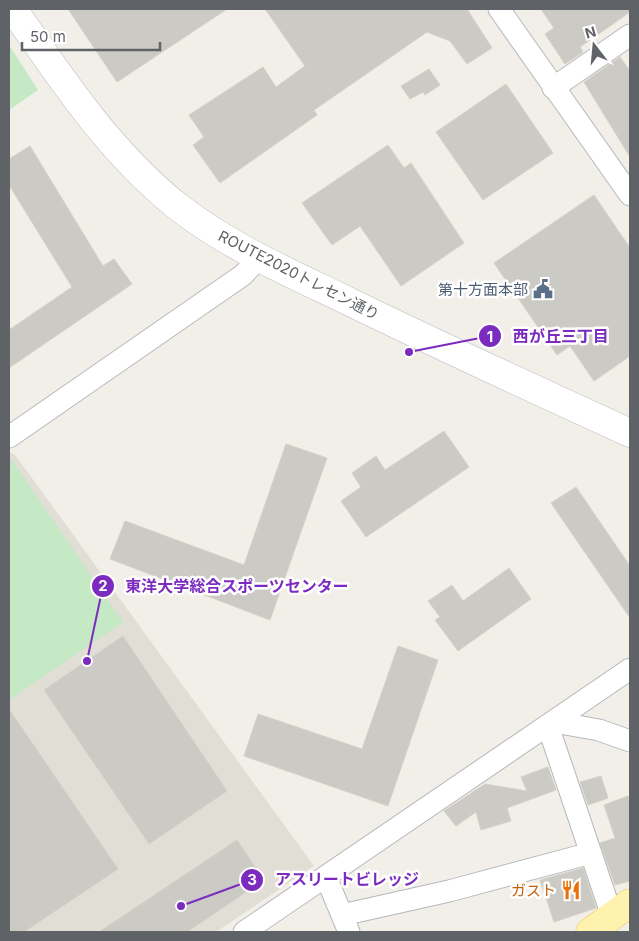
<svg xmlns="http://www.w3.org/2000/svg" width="639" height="941" font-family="Inter,'Noto Sans JP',sans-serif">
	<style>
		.education { fill: #e1ded6 }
		.green { fill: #c5e8c5 }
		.building { fill: #cccac5; stroke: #d6d1c6 }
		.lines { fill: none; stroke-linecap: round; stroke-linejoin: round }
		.street-casing { stroke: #b5b8bc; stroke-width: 23 }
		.secondary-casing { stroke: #b6babf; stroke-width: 29 }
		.primary-casing { stroke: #f2c960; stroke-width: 29 }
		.street { stroke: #fff; stroke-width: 21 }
		.secondary { stroke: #fff; stroke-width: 28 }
		.primary { stroke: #fff2af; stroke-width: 28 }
		.labels { text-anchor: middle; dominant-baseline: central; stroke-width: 5; stroke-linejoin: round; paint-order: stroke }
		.street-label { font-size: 15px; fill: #5f6368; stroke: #fff }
		.service-label { font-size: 15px; fill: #4e5e75; stroke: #fff; text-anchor: end }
		.food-label { font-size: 15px; fill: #c56008; stroke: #fff; text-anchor: end }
		.leader { fill: none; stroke: #7b2cbf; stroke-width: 2 }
		.callout-dot { fill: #7b2cbf; stroke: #fff; stroke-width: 2 }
		.mark-label { font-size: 15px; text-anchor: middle; font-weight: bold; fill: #fff }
		.callout-label { font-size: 16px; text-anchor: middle; font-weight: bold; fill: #7b2cbf; stroke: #fff; stroke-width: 5; stroke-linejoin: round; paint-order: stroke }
	</style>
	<rect width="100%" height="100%" fill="#f1efe8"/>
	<path class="education" d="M10,452l6,4 298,410 -98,66h-207z"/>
	<path class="green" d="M9,45l29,45 -29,20z
		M11,459l112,163 -114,78v-239z"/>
	<path class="building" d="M68,9h159l-110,73z
		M265,9h202l25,39 -25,16 -17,-23 -23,-9 -113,78 3,5 -97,68 -27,-38 11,-8 -15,-22 74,-48 13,20 29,-21z
		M541,9h89v3l-50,35 3,5 -18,12 -20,-30 9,-6z
		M620,57l10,14v86l-46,-75z
		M429,69l11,16 -15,10 -2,-3 -13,7 -9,-13z
		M506,84l47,69 -70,47 -47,-68z
		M388,145l16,23 7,-5 53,80 -63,43 -41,-60 -28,19 -30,-42z
		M30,146l73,120 11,-7 18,25 -123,84v-38l63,-43 -63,-102v-26z
		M594,195l36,53v108l-36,25 -24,-35 -13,9 -63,-92z
		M444,431l25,36 -103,70 -25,-36 20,-14 -9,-14 24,-17 9,14z
		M286,444l41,14 -57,162 -160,-61 15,-38 119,44z
		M576,487l54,79v52l-79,-115z
		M509,568l22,31 -73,52 -23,-31 5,-3 -12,-16 24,-16 11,16z
		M123,636l104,155 -78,53 -105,-154z
		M398,646l40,14 -50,146 -144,-50 14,-42 104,35z
		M9,709l109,160 -94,63h-15z
		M548,767l8,23 -49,18 4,13 -30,9 -5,-18 -20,14 -12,-15 41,-27 42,7 -6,-14z
		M601,776l7,22 -20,7 -8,-23z
		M628,796l2,9v76l-15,4 -15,-42 15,-5 -11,-33z
		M237,840l27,40 -77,52h-88z
		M583,868l13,40 -42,14 -14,-42z"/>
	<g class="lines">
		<defs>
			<path id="street" d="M499,9l131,186
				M553,88l77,-53
				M9,437l234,-162 17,-18
				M554,722l45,8 31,11
				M548,726l64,190
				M326,877l23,55
				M342,915l107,-24 142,-38
				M244,932l386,-263"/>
			<path id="secondary" d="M13,9c49,71 96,142 164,197 51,40 113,67 171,95 94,46 188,89 282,132"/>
			<path id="primary" d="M590,932l40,-29"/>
		</defs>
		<use href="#street" class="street-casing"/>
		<use href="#secondary" class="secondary-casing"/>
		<use href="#primary" class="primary-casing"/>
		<use href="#street" class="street"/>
		<use href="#secondary" class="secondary"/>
		<use href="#primary" class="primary"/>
	</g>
	<defs>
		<symbol id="civic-bare" viewBox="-9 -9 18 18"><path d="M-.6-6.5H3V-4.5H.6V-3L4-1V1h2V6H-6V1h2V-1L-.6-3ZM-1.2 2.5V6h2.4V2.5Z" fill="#5c6f8a" stroke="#fff" stroke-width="2.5" paint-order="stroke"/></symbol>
		<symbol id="restaurant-bare" viewBox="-9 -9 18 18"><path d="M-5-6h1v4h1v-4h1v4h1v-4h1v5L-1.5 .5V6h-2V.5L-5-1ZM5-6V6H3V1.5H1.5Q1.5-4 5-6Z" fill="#e8710a" stroke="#fff" stroke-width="2.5" paint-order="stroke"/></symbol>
	</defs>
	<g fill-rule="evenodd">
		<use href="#civic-bare" x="529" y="275" width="28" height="28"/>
		<use href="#restaurant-bare" x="557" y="876" width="28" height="28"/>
	</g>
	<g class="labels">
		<g class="street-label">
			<text transform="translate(299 275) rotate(27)">ROUTE2020トレセン通り</text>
		</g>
		<g class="service-label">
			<text x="528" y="289">第十方面本部</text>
		</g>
		<g class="food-label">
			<text x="556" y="890">ガスト</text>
		</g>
	</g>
	<path class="leader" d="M409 352L490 336M87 661L103 586M181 906L252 880"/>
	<g class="callout-dot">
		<circle cx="409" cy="352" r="5"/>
		<circle cx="87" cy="661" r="5"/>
		<circle cx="181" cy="906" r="5"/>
		<circle cx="490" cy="336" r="12"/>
		<circle cx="103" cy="586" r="12"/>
		<circle cx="252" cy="880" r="12"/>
	</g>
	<g class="mark-label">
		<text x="490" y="342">1</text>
		<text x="103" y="591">2</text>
		<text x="252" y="885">3</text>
	</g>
	<g class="callout-label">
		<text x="561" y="342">西が丘三丁目</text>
		<text x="237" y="592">東洋大学総合スポーツセンター</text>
		<text x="347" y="885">アスリートビレッジ</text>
	</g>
	<rect width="639" height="941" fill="none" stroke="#5f6368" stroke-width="20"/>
	<g transform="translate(594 45) rotate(344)" stroke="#ffffff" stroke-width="4" paint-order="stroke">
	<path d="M0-4L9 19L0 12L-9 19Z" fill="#5f6368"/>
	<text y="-8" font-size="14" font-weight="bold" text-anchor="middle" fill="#5f6368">N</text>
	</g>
	<path d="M22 42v8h138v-8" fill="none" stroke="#5f6368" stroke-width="2.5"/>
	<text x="30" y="42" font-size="15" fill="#5f6368" stroke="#ffffff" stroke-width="4" paint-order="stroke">50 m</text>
</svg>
